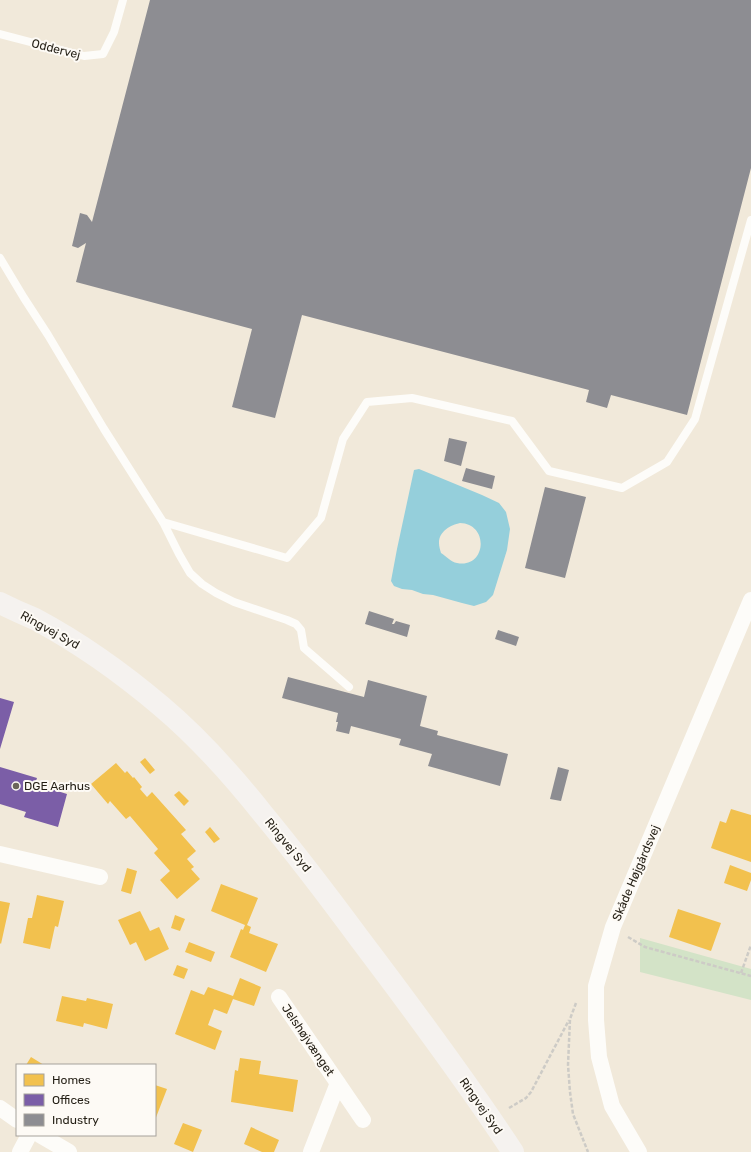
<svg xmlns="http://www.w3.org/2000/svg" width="751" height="1152" font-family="Rubik,sans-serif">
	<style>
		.green { fill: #d3e3c7 }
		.water { fill: #95cfdb; fill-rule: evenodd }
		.homes { fill: #f2c14e }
		.offices { fill: #7b5ea7 }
		.industry { fill: #8d8d92 }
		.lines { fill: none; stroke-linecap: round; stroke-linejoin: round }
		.path { stroke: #cdcbc6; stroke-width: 2.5; stroke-dasharray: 4 2; stroke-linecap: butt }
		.service { stroke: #fdfcf9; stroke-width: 8 }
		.minor { stroke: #fdfcf9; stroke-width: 16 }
		.secondary { stroke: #f5f2ef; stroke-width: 22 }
		.poi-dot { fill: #6b6559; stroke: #fdfaf5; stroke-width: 1.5 }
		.labels { text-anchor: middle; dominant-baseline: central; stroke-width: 4; stroke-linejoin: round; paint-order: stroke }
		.street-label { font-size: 12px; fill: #231e14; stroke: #fdfaf5 }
		.poi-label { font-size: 12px; fill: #231e14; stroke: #fdfaf5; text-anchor: start }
	</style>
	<rect width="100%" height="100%" fill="#f1e9da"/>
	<path class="green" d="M640,938l111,31v31l-111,-28z"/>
	<path class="water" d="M419,469l63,26 17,8 7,9 4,17 -3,21 -14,45 -7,7 -12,4 -12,-3 -29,-8 -10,-1 -11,-4 -10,-1 -8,-3 -3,-5 6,-32 17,-79zM460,523c30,1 26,46 -3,40 -6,-1 -11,-7 -16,-10 -1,-3 -2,-7 -2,-10 0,-12 12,-18 21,-20z"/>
	<path class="homes" d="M145,758l10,12 -5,4 -10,-12z
		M116,763l9,10 2,-2 6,7 1,-1 8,10 -2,2 7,8 5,-5 34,38 -5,4 15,17 -9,8 7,8 -3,2 9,10 -23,20 -17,-19 10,-9 -16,-18 4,-4 -28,-33 -4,3 -16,-18 -2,3 -17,-20z
		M179,791l10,10 -5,5 -10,-11z
		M731,809l20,6v47l-40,-14 9,-27 6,2z
		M210,827l10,12 -6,4 -9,-11z
		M730,865l21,8v7l-4,11 -23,-8z
		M127,868l10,3 -6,23 -10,-3z
		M221,884l37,14 -11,27 4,2 -2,6 29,11 -12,28 -36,-15 11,-28 2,1 2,-5 -34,-14z
		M37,895l27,6 -6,26 -3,-1 -5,23 -27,-6 5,-25h4z
		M0,901l10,2 -9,41 -1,-1z
		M678,909l43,14 -10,28 -42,-14z
		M140,911l10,20 9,-4 10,22 -24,12 -9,-19 -6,3 -12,-25z
		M175,915l10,4 -5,12 -9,-3z
		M189,942l26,10 -4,10 -26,-10z
		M177,965l11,4 -4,10 -11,-4z
		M240,978l21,9 -7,19 -21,-7 -6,15 -13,-5 -6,16 14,6 -7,19 -40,-16 16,-44 13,5 4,-8 25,9z
		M62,996l24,5 1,-3 26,6 -6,25 -23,-6 -1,4 -27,-6z
		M31,1057l13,8h-18z
		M240,1058l21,3 -2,13 39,6 -5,32 -62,-10 4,-32 3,1z
		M155,1085l12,4 -12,31z
		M183,1123l19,7 -9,22 -19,-8z
		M251,1127l28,13 -5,12h-12l-18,-8z"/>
	<path class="offices" d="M0,698l14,4 -14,47z
		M0,767l37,11 -2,6 32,10 -9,33 -34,-10 2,-5 -26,-8z"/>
	<path class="industry" d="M150,0h601v168l-64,247 -76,-20 -4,13 -21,-6 3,-12 -287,-75 -27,103 -43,-11 20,-78 -176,-47 10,-39 -8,5 -6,-2 8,-33 7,2 5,7z
		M449,438l18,4 -6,24 -17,-5z
		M466,468l29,8 -3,13 -30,-8z
		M545,487l41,10 -21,81 -40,-10z
		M369,611l25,8 -2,5h2l2,-3 14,4 -3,12 -42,-13z
		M498,630l21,7 -3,9 -21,-7z
		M288,677l76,20 4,-17 59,16 -7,30 18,5 -1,4 71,19 -8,32 -72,-20 4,-12 -33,-9 2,-6 -50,-13 -2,8 -13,-3 2,-9h-2l2,-9 -56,-15z
		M558,767l11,3 -8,31 -11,-2z"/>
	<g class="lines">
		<path class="path" d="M628,937l17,10 106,29
			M741,973l10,-28
			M576,1003l-6,16 -2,46 2,27 3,22 15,38
			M509,1108l17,-10 5,-6 38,-72"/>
		<path class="service" d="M0,34l84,22 19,-2 11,-22 9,-32
			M0,258l24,40 24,37 56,94 59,93 16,32 11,19 12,11 14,9 18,9 53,18 9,4 5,6 3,18 45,39
			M163,522l124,36 34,-40 22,-79 24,-37 45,-4 100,23 37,50 73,17 45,-26 28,-43 56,-199"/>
		<path class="minor" d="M0,854l100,23
			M279,997l84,123
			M0,1108l17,12
			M40,1135l29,17
			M20,1152l9,-17
			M311,1152l27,-69
			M639,1152l-27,-46 -13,-49 -3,-37v-34l17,-59 138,-327"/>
		<path class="secondary" d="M0,603c12,6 23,11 35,16 45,24 87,54 126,87 38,32 71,69 102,108 33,40 65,82 96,124 53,70 106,141 154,214"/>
	</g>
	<circle class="poi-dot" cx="16" cy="786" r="4"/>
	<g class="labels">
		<g class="street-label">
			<text transform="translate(56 49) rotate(14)">Oddervej</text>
			<text transform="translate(50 630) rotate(29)">Ringvej Syd</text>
			<text transform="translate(288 845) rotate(51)">Ringvej Syd</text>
			<text transform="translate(636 873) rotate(-67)">Skåde Højgårdsvej</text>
			<text transform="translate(308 1040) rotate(56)">Jelshøjvænget</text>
			<text transform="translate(481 1106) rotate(55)">Ringvej Syd</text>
		</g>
		<g class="poi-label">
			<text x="24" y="786">DGE Aarhus</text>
		</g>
	</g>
	<rect x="16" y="1064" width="140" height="72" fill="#fdfaf5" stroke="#a6a29b"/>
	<rect x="24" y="1074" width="20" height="12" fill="#f2c14e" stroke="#a6a29b"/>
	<text x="52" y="1084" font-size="12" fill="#231e14">Homes</text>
	<rect x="24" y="1094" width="20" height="12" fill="#7b5ea7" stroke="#a6a29b"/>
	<text x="52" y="1104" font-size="12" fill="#231e14">Offices</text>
	<rect x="24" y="1114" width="20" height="12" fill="#8d8d92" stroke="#a6a29b"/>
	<text x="52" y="1124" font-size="12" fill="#231e14">Industry</text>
</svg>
